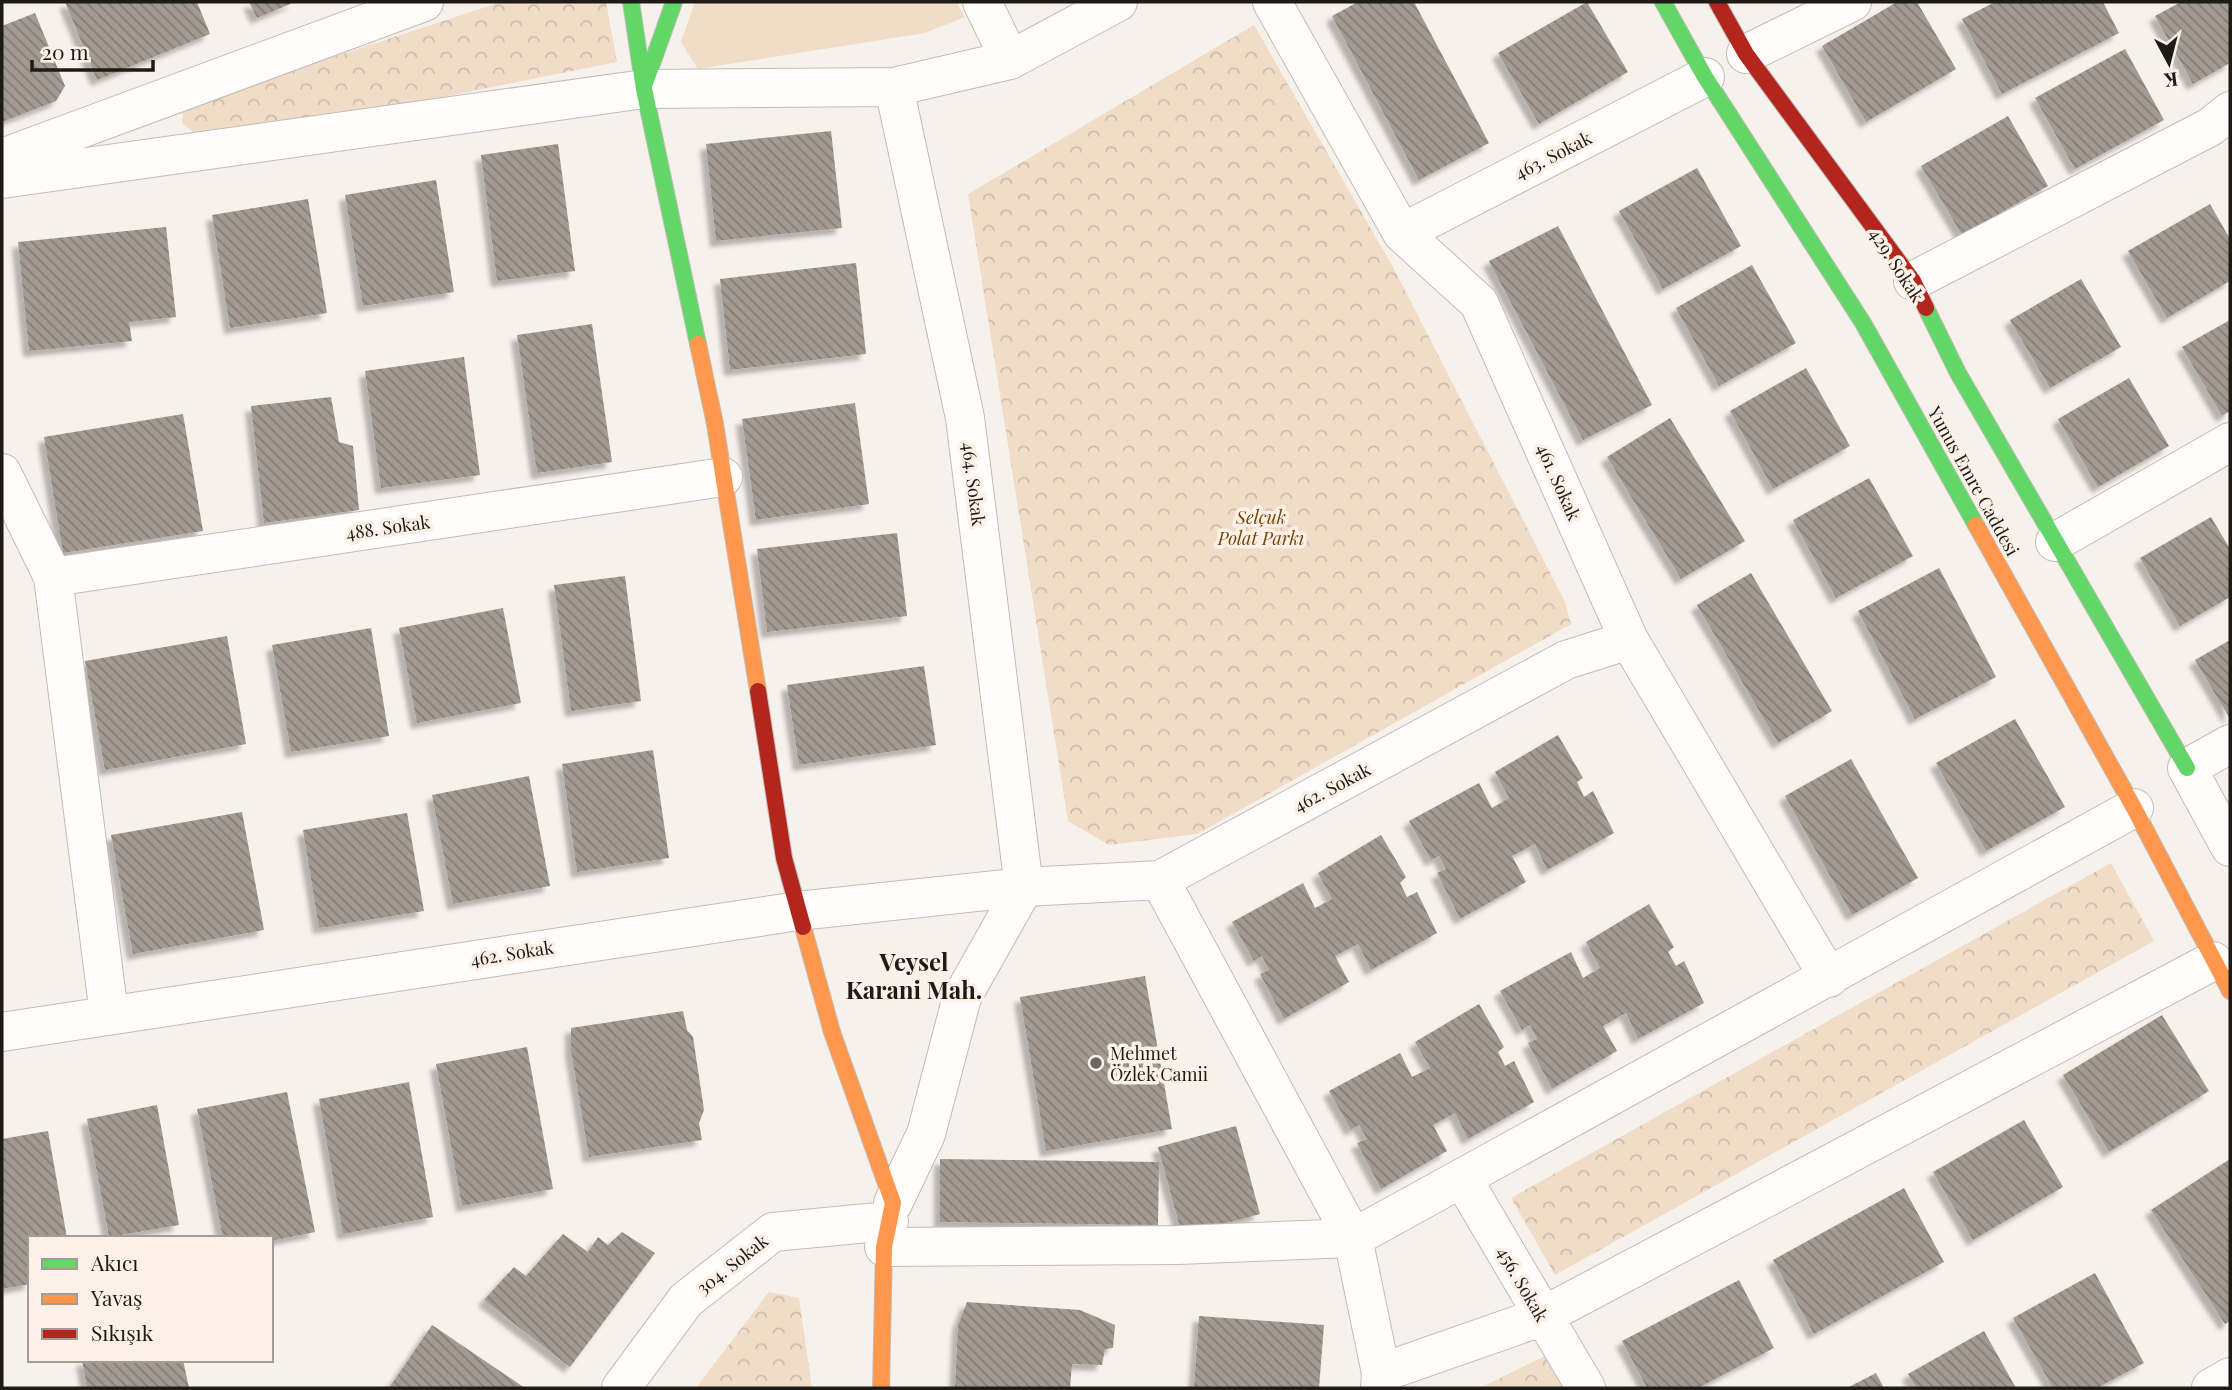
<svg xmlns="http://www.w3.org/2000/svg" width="2232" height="1390" font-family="'Playfair Display',serif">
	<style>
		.grass { fill: #f1dcc8 }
		.park { fill: url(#park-crowns) }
		.building { fill: url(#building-back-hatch); filter: url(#shadow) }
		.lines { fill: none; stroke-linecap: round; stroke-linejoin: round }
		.street-casing { stroke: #c1bcb8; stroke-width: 40 }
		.fast-casing { stroke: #c1bcb8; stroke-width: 18 }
		.slow-casing { stroke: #c1bcb8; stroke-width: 18 }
		.jam-casing { stroke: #c1bcb8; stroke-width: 18 }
		.street { stroke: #fefdfc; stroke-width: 38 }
		.fast { stroke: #63d668; stroke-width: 16 }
		.slow { stroke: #ff974d; stroke-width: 16 }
		.jam { stroke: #b3261e; stroke-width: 16 }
		.poi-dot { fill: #6a6662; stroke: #fcf1e7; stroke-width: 2.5 }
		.labels { text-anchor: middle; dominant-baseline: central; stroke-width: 7; stroke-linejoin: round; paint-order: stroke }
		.street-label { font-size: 18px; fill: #1e1b17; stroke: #fcf1e7 }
		.park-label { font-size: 18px; font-style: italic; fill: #764507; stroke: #fcf1e7 }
		.poi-label { font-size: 18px; fill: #1e1b17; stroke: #fcf1e7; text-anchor: start }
		.district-label { font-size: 24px; font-weight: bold; fill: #1e1b17; stroke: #fcf1e7 }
	</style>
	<defs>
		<pattern id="park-crowns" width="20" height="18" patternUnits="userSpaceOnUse" patternTransform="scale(1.75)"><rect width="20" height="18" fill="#f1dcc8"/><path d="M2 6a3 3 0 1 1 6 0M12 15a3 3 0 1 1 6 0" fill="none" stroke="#cebcab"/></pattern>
		<pattern id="building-back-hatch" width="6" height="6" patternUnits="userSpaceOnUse" patternTransform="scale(1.75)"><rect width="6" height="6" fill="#a39a92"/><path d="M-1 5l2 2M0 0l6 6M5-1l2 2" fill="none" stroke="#847d76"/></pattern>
		<filter id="shadow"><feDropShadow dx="-6" dy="6" stdDeviation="2" flood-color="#0004"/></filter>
	</defs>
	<rect width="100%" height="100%" fill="#f7f1ec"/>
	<path class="grass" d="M695,2h261l9,15 -40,16 -227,36 -17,-27z"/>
	<path class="park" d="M501,2h105l11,60 -409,82 -26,-21 2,-17z
		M1254,25l140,244 171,333 6,22 -374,210 -88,11 -41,-24 -100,-627z
		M2111,863l43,78 -599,334 -44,-77z
		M769,1292l30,6 13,90h-116z
		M1545,1356l18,32h-83z"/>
	<path class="building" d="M65,2h132l13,32 -113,46z
		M249,2h46l-38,16z
		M1358,2h56l75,141 -70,37 -87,-164z
		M1587,2l41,70 -89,52 -41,-71z
		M1897,2h20l39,67 -90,53 -44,-76z
		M1995,2h108l16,31 -117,61 -40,-75z
		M2181,2h49v61l-37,21 -38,-68z
		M35,13l30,73 -9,15 -54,21v-96z
		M2125,49l39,71 -89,49 -40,-71z
		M2008,116l40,70 -86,49 -41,-69z
		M831,131l11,97 -126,13 -10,-97z
		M558,144l17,127 -78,10 -16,-126z
		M1697,168l44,78 -78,43 -44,-78z
		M436,180l18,112 -91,14 -18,-111z
		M308,199l19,114 -97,15 -18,-113z
		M2210,204l20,35v42l-63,37 -39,-67z
		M1558,226l94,179 -69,35 -94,-179z
		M166,227l10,90 -47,5 3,19 -103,10 -11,-109z
		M856,263l10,91 -136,16 -10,-91z
		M1752,265l44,78 -77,43 -43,-78z
		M2081,279l40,68 -71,41 -40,-68z
		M2230,320v91l-8,5 -40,-69z
		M592,324l20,138 -75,11 -20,-138z
		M464,357l16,118 -99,13 -16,-117z
		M1806,368l44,78 -77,43 -43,-78z
		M2129,378l40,68 -71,41 -40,-68z
		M331,397l8,45 14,4 6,64 -95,13 -13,-117z
		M855,403l14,101 -113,16 -14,-101z
		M183,414l20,117 -140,22 -19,-116z
		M1670,418l75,123 -64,38 -74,-122z
		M1869,478l44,78 -77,42 -43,-78z
		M2211,517l19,32v48l-50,29 -40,-68z
		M897,533l10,83 -140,16 -10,-83z
		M1939,568l57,109 -81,42 -57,-108z
		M1751,573l81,138 -54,32 -81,-138z
		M625,576l16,125 -70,10 -17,-126z
		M503,608l18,95 -104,20 -18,-95z
		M371,628l18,108 -98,16 -19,-107z
		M227,636l19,108 -141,26 -20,-109z
		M2230,640v79l-35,-59z
		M924,666l12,79 -137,20 -12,-80z
		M2015,719l50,88 -79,44 -50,-88z
		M1558,735l25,43 -6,4 7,15 9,-6 21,42 -67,37 -12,-26 -23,12 14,26 -66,37 -23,-46 9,-4 -7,-13 -8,4 -22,-39 70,-38 13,25 17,-10 -14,-26z
		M653,750l16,108 -92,14 -15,-108z
		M1851,759l67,119 -66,37 -67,-119z
		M529,776l21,110 -97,18 -21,-109z
		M242,812l22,118 -131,24 -22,-119z
		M407,813l17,98 -105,17 -16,-98z
		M1381,835l25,42 -6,6 7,14 10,-5 20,41 -66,37 -13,-26 -23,12 14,26 -65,37 -24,-45 9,-4 -7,-14 -8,5 -22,-39 71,-39 12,25 17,-9 -14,-26z
		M1649,904l25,43 -6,5 8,14 8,-5 20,42 -66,36 -12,-26 -23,13 14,25 -65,38 -24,-46 9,-4 -7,-14 -8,5 -22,-39 71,-39 12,26 17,-10 -14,-26z
		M1145,976l27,153 -126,22 -26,-154z
		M1479,1004l25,43 -6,5 7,14 9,-5 20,41 -66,37 -13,-26 -22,12 14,26 -66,38 -24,-46 10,-4 -8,-14 -8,5 -22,-39 71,-38 12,24 18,-9 -15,-26z
		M683,1011l4,19 6,7 11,73 -5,13 3,17 -113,17 -18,-106v-23z
		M2162,1015l47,76 -100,61 -46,-77z
		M527,1047l26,142 -91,17 -26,-142z
		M409,1082l24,135 -90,17 -24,-135z
		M287,1092l28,140 -44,9v-3h-48l-26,-129z
		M157,1105l22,120 -70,12 -22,-118z
		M2024,1120l39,67 -90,53 -40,-68z
		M1236,1126l24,88 -78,21 -24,-88z
		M48,1131l19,107h-37v46l-28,5v-150z
		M940,1159l219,3 -1,63 -218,-3z
		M2230,1159v162l-5,3 -74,-114z
		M1904,1188l40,74 -130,72 -41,-74z
		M622,1232l33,21 -85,114 -86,-67 30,-33 12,9 37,-42 25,18 10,-15 10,8z
		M2095,1273l49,90 -47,25h-44l-40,-70z
		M1739,1280l35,68 -76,40h-51l-25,-47z
		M967,1302l113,8 35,15 -2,23 -8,1 -3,16 -30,-1 -2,24h-115l3,-63z
		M1199,1316l125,9 -5,63h-125z
		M432,1325l93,63h-136z
		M1984,1331l32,57h-100l-8,-14z
		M82,1360h101l6,28h-102z
		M1876,1373l8,15h-37z"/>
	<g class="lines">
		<defs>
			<path id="street" d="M982,2l28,58
				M1272,2l130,231 77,70 150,337 200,338
				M1746,54l106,-52
				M2,158l422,-156
				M2,179l642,-90 250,-2 116,-27 108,-58
				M1402,233l303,-156
				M1913,281l297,-154 20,-16
				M2,473l51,104 56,437
				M2055,542l175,-100
				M53,577l670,-100
				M2230,744l-43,24 43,79
				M1160,880l193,358 781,-430
				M2,1032l796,-121 226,-24 136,-7 406,-220 63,-20
				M1462,1178l124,210
				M893,1203l33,-69 36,-137 62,-110 -59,-469 -71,-331
				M884,1247l294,-2 175,-7 28,135 -1,15
				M1381,1373l160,-56 672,-356
				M621,1388l65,-88 87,-68 116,-11
				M2211,1388l19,-11"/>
			<path id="fast" d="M631,2l13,87 54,255
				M1663,2l42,75 158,246 113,202
				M645,83l29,-81
				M1926,308l32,65 229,395"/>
			<path id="slow" d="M698,344l17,80 43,267
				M1976,525l158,283 96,183
				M803,927l29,105 61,171 -9,44 -3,141"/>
			<path id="jam" d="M1717,2l29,52 167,227 13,27
				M758,691l26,167 19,69"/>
		</defs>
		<use href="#street" class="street-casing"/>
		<use href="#fast" class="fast-casing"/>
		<use href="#slow" class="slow-casing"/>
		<use href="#jam" class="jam-casing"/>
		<use href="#street" class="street"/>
		<use href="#fast" class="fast"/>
		<use href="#slow" class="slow"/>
		<use href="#jam" class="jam"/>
	</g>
	<circle class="poi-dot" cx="1096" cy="1063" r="7"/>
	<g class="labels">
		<g class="street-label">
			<text transform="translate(1553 155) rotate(-27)">463. Sokak</text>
			<text transform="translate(1897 265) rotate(57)">429. Sokak</text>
			<text transform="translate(1974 481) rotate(61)">Yunus Emre Caddesi</text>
			<text transform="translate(1559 482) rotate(66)">461. Sokak</text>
			<text transform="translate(974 484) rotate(83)">464. Sokak</text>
			<text transform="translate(388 527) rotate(-8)">488. Sokak</text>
			<text transform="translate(1332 787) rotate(-28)">462. Sokak</text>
			<text transform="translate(512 953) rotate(-9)">462. Sokak</text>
			<text transform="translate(732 1264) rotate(-38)">304. Sokak</text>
			<text transform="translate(1523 1284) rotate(60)">456. Sokak</text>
		</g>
		<g class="park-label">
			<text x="1261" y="517">Selçuk<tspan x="1261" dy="21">Polat Parkı</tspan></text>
		</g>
		<g class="poi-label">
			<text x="1110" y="1053">Mehmet<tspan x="1110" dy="21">Özlek Camii</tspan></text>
		</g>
		<g class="district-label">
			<text x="914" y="961">Veysel<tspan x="914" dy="28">Karani Mah.</tspan></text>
		</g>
	</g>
	<rect width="2232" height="1390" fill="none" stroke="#1e1b17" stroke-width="7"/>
	<rect x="28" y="1236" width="245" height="126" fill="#fcf1e7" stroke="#a39b94" stroke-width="2"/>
	<rect x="42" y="1259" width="35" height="10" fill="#63d668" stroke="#a39b94" stroke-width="2"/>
	<text x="91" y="1271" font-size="21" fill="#1e1b17">Akıcı</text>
	<rect x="42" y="1294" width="35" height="10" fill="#ff974d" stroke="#a39b94" stroke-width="2"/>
	<text x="91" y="1306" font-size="21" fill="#1e1b17">Yavaş</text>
	<rect x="42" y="1329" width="35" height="10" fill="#b3261e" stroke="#a39b94" stroke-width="2"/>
	<text x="91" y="1341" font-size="21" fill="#1e1b17">Sıkışık</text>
	<g transform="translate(2169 63) rotate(173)" stroke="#fcf1e7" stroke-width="5" paint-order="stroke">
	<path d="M0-5L12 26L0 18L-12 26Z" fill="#1e1b17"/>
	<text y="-10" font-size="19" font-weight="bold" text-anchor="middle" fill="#1e1b17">K</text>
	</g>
	<path d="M32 60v10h121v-10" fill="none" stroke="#1e1b17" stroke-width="3.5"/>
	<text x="42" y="60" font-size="21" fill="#1e1b17" stroke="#fcf1e7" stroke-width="5" paint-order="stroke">20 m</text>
</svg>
